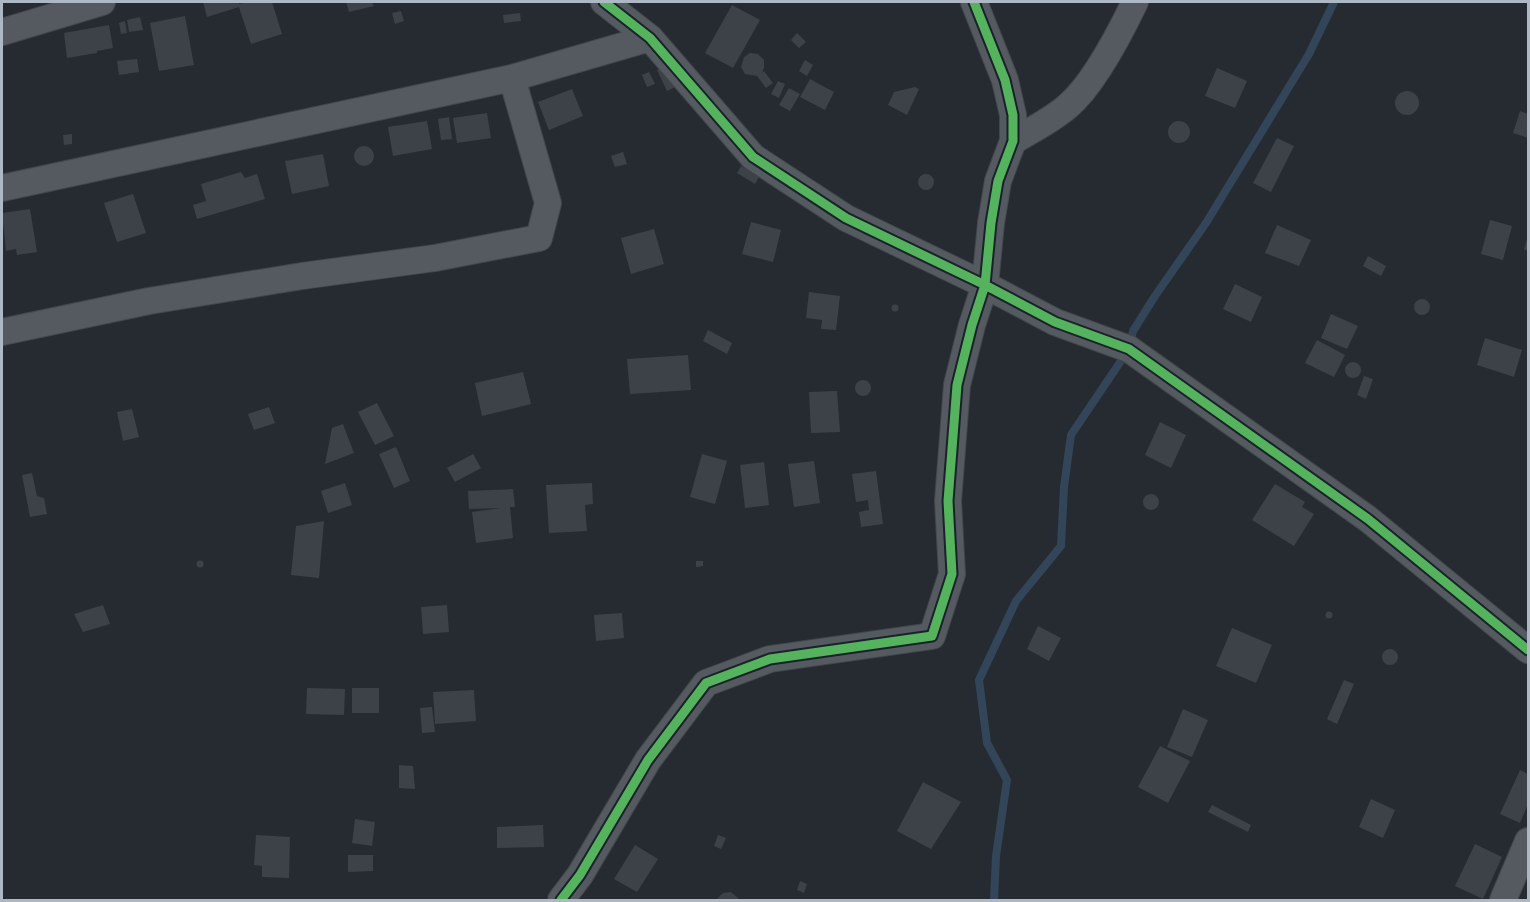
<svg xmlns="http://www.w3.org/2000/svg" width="1530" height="902" font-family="'Open Sans',sans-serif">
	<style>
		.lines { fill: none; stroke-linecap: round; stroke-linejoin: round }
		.stream { stroke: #334659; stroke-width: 8 }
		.building { fill: #3d4248 }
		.minor-casing { stroke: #42474c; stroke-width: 28 }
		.minor { stroke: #555a60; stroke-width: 26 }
		.cycleway-casing { stroke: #19222b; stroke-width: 13 }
		.cycleway { stroke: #56b35d; stroke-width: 9 }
	</style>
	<rect width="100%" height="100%" fill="#252b31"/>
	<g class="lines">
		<path class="stream" d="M994,900l2,-44 11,-76 -20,-37 -8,-63 37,-79 45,-55 3,-59 7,-52 58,-86 4,-18 22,-35 51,-73 103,-169 25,-52"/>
	</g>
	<path class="building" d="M203,2h35l1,2 8,-2h25l10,32 -31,10 -12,-37 -32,10z
		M346,2h26l2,4 -25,6z
		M732,5l28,15 -27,48 -28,-15z
		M401,11l3,10 -9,3 -3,-11z
		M520,13l1,8 -17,2 -1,-8z
		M185,16l9,49 -35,6 -9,-48z
		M140,17l3,13 -14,2 -2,-12z
		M125,21l2,12 -6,1 -2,-11z
		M109,25l4,23 -16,3v2l-30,5 -3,-25z
		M797,33l9,9 -7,6 -8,-8z
		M750,53l8,1 6,6v8l-2,5 2,-2 9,12 -7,5 -9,-12 -12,-2 -4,-7 3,-10z
		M137,59l2,13 -20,3 -2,-14z
		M805,60l8,5 -6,11 -8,-5z
		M667,65l10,21 -10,5 -10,-21z
		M1217,68l30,13 -12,27 -30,-12z
		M649,72l6,12 -8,3 -5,-12z
		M810,79l24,13 -9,18 -25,-13z
		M778,81l7,3 -6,14 -8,-4z
		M915,87l4,2 -12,26 -19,-10 6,-13z
		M789,88l11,6 -10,17 -11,-6z
		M572,89l11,27 -34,14 -11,-28z
		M1395 103a12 12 0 1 1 24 0a12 12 0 1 1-24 0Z
		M1520,111l8,3v24l-15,-5z
		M487,113l4,25 -34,5 -4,-25z
		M449,117l3,22 -11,1 -3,-21z
		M1168 132a11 11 0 1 1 22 0a11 11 0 1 1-22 0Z
		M427,121l5,28 -39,7 -5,-29z
		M72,134v10l-8,1 -1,-10z
		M1277,138l17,8 -23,46 -18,-9z
		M354 156a10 10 0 1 1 20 0a10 10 0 1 1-20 0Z
		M623,152l4,12 -12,3 -4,-11z
		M323,154l6,32 -37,8 -7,-33z
		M741,166l18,11 -4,7 -18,-11z
		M241,172l4,6 12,-4 8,25 -68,20 -4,-14 13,-4 -5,-17z
		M918 182a8 8 0 1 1 16 0a8 8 0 1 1-16 0Z
		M133,194l13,39 -29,9 -13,-39z
		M30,209l7,43 -20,3 -1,-6 -10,2 -4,-38z
		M1490,220l22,6 -9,34 -22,-6z
		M751,222l30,8 -8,32 -31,-8z
		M1277,225l34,15 -12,26 -34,-13z
		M654,229l10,35 -33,10 -10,-36z
		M1528,236v15l-4,-2z
		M1368,256l18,10 -5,10 -18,-10z
		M1235,284l27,13 -11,25 -28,-13z
		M809,292l31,4 -4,34 -15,-1 1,-9 -16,-2z
		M1414 307a8 8 0 1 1 16 0a8 8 0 1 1-16 0Z
		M891.5 308a3.5 3.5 0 1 1 7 0a3.5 3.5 0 1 1-7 0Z
		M1331,314l27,12 -11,23 -26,-11z
		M708,330l24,13 -5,11 -24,-13z
		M1485,338l37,12 -8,27 -37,-12z
		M1317,340l28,15 -11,22 -29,-14z
		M688,355l3,35 -61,4 -3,-35z
		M1345 370a8 8 0 1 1 16 0a8 8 0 1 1-16 0Z
		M523,372l8,32 -49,12 -7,-33z
		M1364,376l9,3 -7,20 -9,-4z
		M855 388a8 8 0 1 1 16 0a8 8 0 1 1-16 0Z
		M837,391l3,41 -29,1 -2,-41z
		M377,403l17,33 -19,9 -17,-33z
		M269,407l6,16 -21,7 -6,-16z
		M132,409l7,28 -16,4 -6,-29z
		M1160,422l26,13 -15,33 -26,-13z
		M343,424l11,29 -29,11 7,-36z
		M396,447l14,34 -16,7 -15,-34z
		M473,454l8,14 -26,14 -8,-14z
		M702,454l25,7 -12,43 -25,-7z
		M814,461l6,42 -26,4 -6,-43z
		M764,462l5,43 -24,3 -5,-43z
		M876,471l7,53 -22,3 -2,-15 10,-2 -1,-10 -12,2 -4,-28z
		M32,473l5,23 7,2 3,16 -17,3 -8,-42z
		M345,483l7,22 -24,8 -7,-22z
		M592,483l1,21 -8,1 2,26 -38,2 -3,-48z
		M1275,484l30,18 -3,5 12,7 -20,32 -42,-26z
		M513,489l2,18h-5l3,31 -37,5 -4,-31 29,-4 -32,1 -1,-18z
		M1143 502a8 8 0 1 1 16 0a8 8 0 1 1-16 0Z
		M324,521l-5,57 -28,-3 5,-49z
		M196.5 564a3.5 3.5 0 1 1 7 0a3.5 3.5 0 1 1-7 0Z
		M696,561h7v5l-7,1z
		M103,605l7,19 -27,8 -9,-18z
		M447,605l2,27 -26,2 -2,-27z
		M1325.5 615a3.5 3.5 0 1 1 7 0a3.5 3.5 0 1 1-7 0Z
		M622,613l2,25 -28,3 -2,-26z
		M1038,626l23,12 -12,23 -22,-12z
		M1232,628l40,17 -16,38 -40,-17z
		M1382 657a8 8 0 1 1 16 0a8 8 0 1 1-16 0Z
		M1344,680l10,4 -17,40 -10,-5z
		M307,688l38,1 -1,26 -38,-1z
		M352,688h27v25h-27z
		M474,690l2,31 -41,3 -2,-32z
		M432,707l3,25 -13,1 -2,-25z
		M1183,709l25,11 -16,37 -25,-10z
		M1160,746l30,15 -22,42 -30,-16z
		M399,765l14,1 2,23 -16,-1z
		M1520,770l8,4v30l-8,19 -20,-9z
		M923,782l38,20 -30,47 -34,-18z
		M1371,799l24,11 -12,28 -24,-11z
		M1212,805l39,20 -3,7 -40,-20z
		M355,819l20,3 -3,24 -20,-3z
		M543,825l1,22 -47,1v-21z
		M256,835l34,2 -1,41 -27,-1v-11l-8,-1z
		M718,835l8,3 -5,11 -7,-3z
		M1475,844l27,13 -19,42 -28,-13z
		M635,845l23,14 -21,33 -23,-13z
		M348,855h25v16l-25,1z
		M800,881l7,3 -3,9 -7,-3z
		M731,892l9,8h-24l7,-7z"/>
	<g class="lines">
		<defs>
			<path id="minor" d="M604,2l46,36 103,119 93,61 139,67 70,37 74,27 239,170 160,131
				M2,32l100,-30
				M1013,141c19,-11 39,-21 55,-35 26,-22 52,-73 67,-104
				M2,188l510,-110 138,-40
				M2,332l147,-31 153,-25 133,-18 104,-20 9,-35 -36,-125
				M561,900l19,-25 68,-115 58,-77 64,-24 162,-23 20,-62 -4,-73 9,-116 15,-60 13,-40 6,-62 7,-42 15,-40v-26l-8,-35 -31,-78
				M1503,900l25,-59"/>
		</defs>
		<use href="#minor" class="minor-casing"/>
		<use href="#minor" class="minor"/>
		<defs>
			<path id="cycleway" d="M604,2l46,36 103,119 93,61 139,67 70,37 74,27 239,170 160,131
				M561,900l19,-25 68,-115 58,-77 64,-24 162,-23 20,-62 -4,-73 9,-116 15,-60 13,-40 6,-62 7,-42 15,-40v-26l-8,-35 -31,-78"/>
		</defs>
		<use href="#cycleway" class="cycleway-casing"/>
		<use href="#cycleway" class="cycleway"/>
	</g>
	<rect width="1530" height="902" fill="none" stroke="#aeb8c4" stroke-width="6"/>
</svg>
